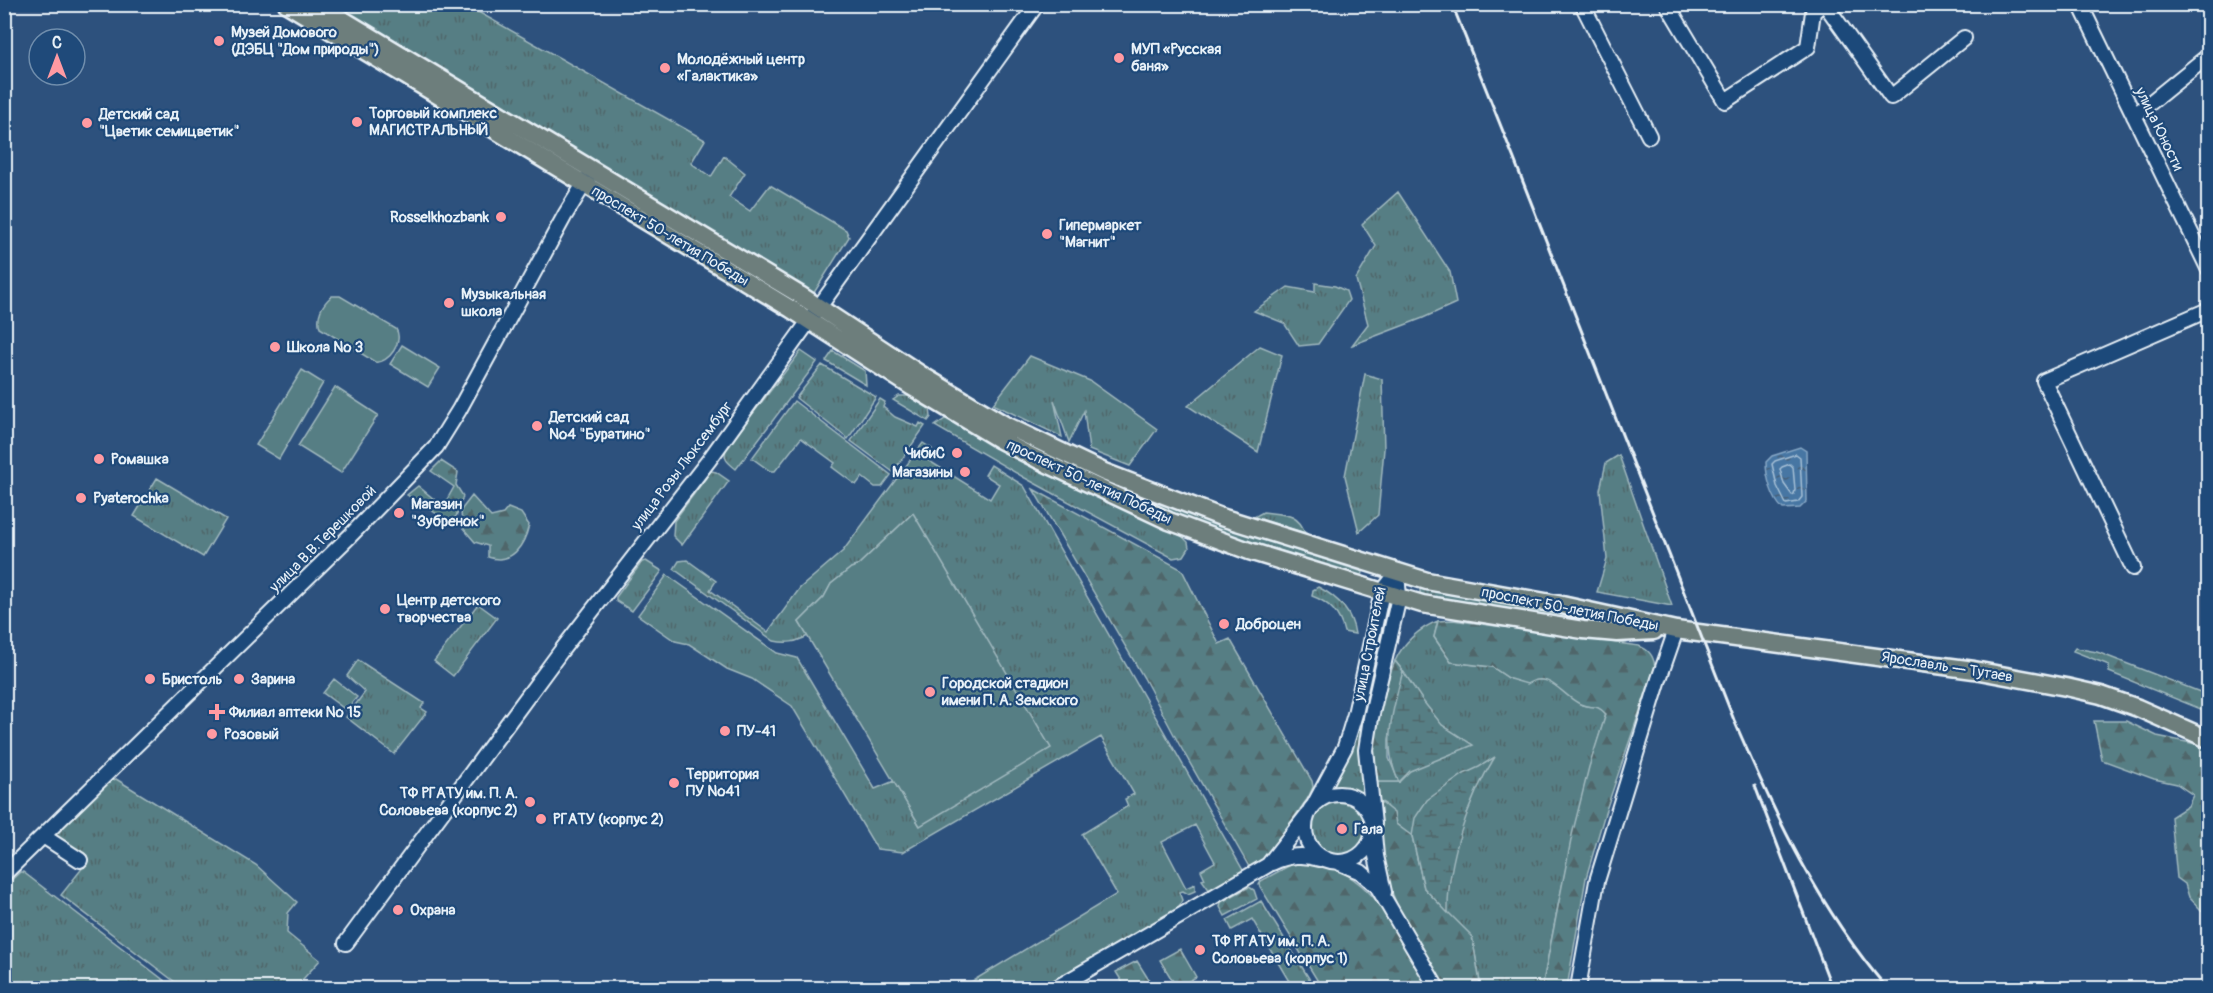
<svg xmlns="http://www.w3.org/2000/svg" width="2213" height="993" font-family="Pangolin,sans-serif">
	<style>
		.grass { fill: url(#grass-tufts); stroke: #a0b8be; stroke-width: 1.5 }
		.forest { fill: url(#forest-firs); stroke: #a0b8be; stroke-width: 1.5 }
		.wetland { fill: url(#wetland-marsh); stroke: #a0b8be; stroke-width: 1.5 }
		.pitch { fill: #577e84; stroke: #a0b8be; stroke-width: 1.5 }
		.water { fill: url(#water-ripples); stroke: #87a7c5; stroke-width: 1.5 }
		.lines { fill: none; stroke-linecap: round; stroke-linejoin: round }
		.shore { stroke: #a7c0d6; stroke-width: 1.5 }
		.minor-casing { stroke: #e8f1f8; stroke-width: 18 }
		.major-casing { stroke: #e8f1f8; stroke-width: 21 }
		.minor { stroke: #1f4a7a; stroke-width: 14 }
		.major { stroke: #6d7e7c; stroke-width: 16 }
		.rail { stroke: #e8f1f8; stroke-width: 3 }
		.poi-dot { fill: #ff9aa2; stroke: #1f4a7a; stroke-width: 2 }
		.labels { text-anchor: middle; dominant-baseline: central; stroke-width: 4.5; stroke-linejoin: round; paint-order: stroke }
		.poi-label { font-size: 15px; font-weight: bold; fill: #e8f1f8; stroke: #1f4a7a; text-anchor: start }
		.street-label { font-size: 15px; fill: #e8f1f8; stroke: #1f4a7a }
	</style>
	<defs>
		<pattern id="grass-tufts" width="24" height="20" patternUnits="userSpaceOnUse" patternTransform="scale(1.5)"><rect width="24" height="20" fill="#577e84"/><path d="M3 7l-1-3M5 7V3M7 7l1-3M15 17l-1-3M17 17v-4M19 17l1-3" fill="none" stroke="#4f666a"/></pattern>
		<pattern id="forest-firs" width="22" height="20" patternUnits="userSpaceOnUse" patternTransform="scale(1.5)"><rect width="22" height="20" fill="#577e84"/><path d="M5 1l3.5 6h-7zM16 11l3.5 6h-7z" fill="#4f666a"/></pattern>
		<pattern id="wetland-marsh" width="20" height="14" patternUnits="userSpaceOnUse" patternTransform="scale(1.5)"><rect width="20" height="14" fill="#577e84"/><path d="M1 5h8M5 5V1M11 12h8M15 12V8" fill="none" stroke="#4f666a"/></pattern>
		<pattern id="water-ripples" width="26" height="14" patternUnits="userSpaceOnUse" patternTransform="scale(1.5)"><rect width="26" height="14" fill="#4676a3"/><path d="M2 4q2-2 4 0t4 0M15 11q2-2 4 0t4 0" fill="none" stroke="#465f76"/></pattern>
	</defs>
	<rect width="100%" height="100%" fill="#2d517d"/>
	<filter id="ink" filterUnits="userSpaceOnUse"><feTurbulence type="fractalNoise" baseFrequency=".0167" numOctaves="2"/><feDisplacementMap in="SourceGraphic" scale="12" xChannelSelector="R" yChannelSelector="G"/><feConvolveMatrix kernelMatrix="1 2 1 2 8 2 1 2 1" color-interpolation-filters="sRGB"/></filter>
	<g filter="url(#ink)">
		<path class="grass" d="M326,5h140l239,135 -14,23 20,14 13,-21 21,17 -16,24 21,14 20,-26 76,45 3,7 -37,59z
			M1398,192l52,80 6,31 -33,15 -71,27 16,-21 -12,-45 20,-33 -14,-22z
			M1315,283l20,3 11,5 3,9 -31,44 -19,2 -15,-23 -30,-12 34,-24 27,5z
			M845,331l257,147 116,47 145,47 -1,5 -146,-47 -44,-16 -132,-60z
			M1260,346l22,9 -24,97 -70,-46z
			M801,351l16,11 -81,107c-9,-7 -14,-11 -9,-22z
			M833,351l32,20 1,14 -40,-24z
			M1030,356l60,25 67,48 -27,37 -41,-16 -5,-39 -15,31 -15,-42 8,37 -69,-33z
			M822,365l54,32 -28,42 -52,-41z
			M1365,374l17,5 2,70 -6,66 -19,17 -14,-56z
			M899,396h10l21,13 1,8 -3,4 -35,-21z
			M880,399l5,3 -2,5 12,10 23,10 2,-4 5,3 -32,46 -42,-31z
			M794,401l97,74 -9,12h-7l-13,-10 -6,8 -24,-18 3,-4 -34,-25 -26,33h-5l-18,-13z
			M945,419h5l84,46 148,71 6,6 1,6 -5,8 -11,2 -148,-80 -90,-52z
			M923,443l9,6 -6,10 64,40 9,-15 -14,-9 6,-10 33,21 220,386 -34,19 -8,-11 3,-1 -4,-9 14,-8 -20,-37 -33,17 24,46 9,-4v7l-7,3 -5,-3 -4,1 3,8 -3,8 -136,80h-82l156,-94 -35,-60 46,-28 -3,-7 9,-5 -33,-57 -198,115 -26,-3 -85,-143 -40,-27 -25,-10 -38,-25 -14,-3 -37,-26 29,-40 110,78 20,5 78,131 19,-8 26,45 -7,-313 -56,53 -6,2 -20,16 -7,13 -25,25 9,14c-12,6 -21,8 -34,5l-100,-72 5,-8 8,-1 29,21 -6,9 58,42 32,-44 43,-37z
			M1619,455l53,151 -75,-14 10,-33 -7,-69 6,-27z
			M711,471l5,1 13,9 -47,64 -9,-9 1,-15z
			M157,478l69,41 -23,38 -69,-41z
			M1263,512c20,3 35,0 42,21l-51,-16z
			M646,561l16,10 -30,40 -16,-10v-4l26,-35z
			M1318,587c20,10 34,25 37,47l-11,-2c-4,-18 -15,-30 -32,-36l1,-6z
			M1420,589l184,32 1,3 -153,-23 -30,-7 -2,-1z
			M478,604l19,14 -44,58 -19,-15z
			M1438,621l-4,16 17,25 41,5 18,12 38,1 34,25 17,2 7,7c-29,90 -46,182 -64,274h-61l-9,-52 -24,-23 -31,-51 -5,-25 -16,-13 -11,-20 -7,-4 -2,-18h23l-5,-10 3,-79 6,-22 -8,-10c8,-18 24,-33 43,-40z
			M1375,650l6,1 -21,107 4,39 -20,-7 -15,1 13,-22 10,-25z
			M358,660l66,43 -3,5 6,4 -33,42 -48,-37 19,-25 -18,-16z
			M334,679l23,18 -11,13 -23,-17z
			M116,779l140,86 41,37 -9,11 -1,20 33,27 -25,28h-112l-122,-93 27,-34 -37,-25 59,-55z
			M1311 828a28 28 0 1 1 56 0a28 28 0 1 1-56 0Z
			M20,872h3l151,116h-169v-102z
			M1261,901l54,87h-22l-41,-69 -20,11 -5,-10z"/>
		<path class="forest" d="M441,461l17,11 -2,13 7,11 -7,21 -8,4 -41,-26 11,-9 22,18 5,-1 9,-16 -23,-16z
			M1033,489l146,79 4,4 36,72 11,-5 82,142 1,6 -5,11 -45,63 -11,7 -4,-3 -69,-121 -35,-66z
			M472,496l19,21 12,-3 5,-6 13,5 8,12c-5,21 -17,40 -41,32v-11l-13,-4 -13,-15 -1,-17z
			M1453,620l186,26c10,4 14,9 16,20l-50,147 -19,65 -19,110h-25l30,-153 17,-68 17,-53c-11,-12 -14,-4 -26,-10 -19,-9 -30,-34 -53,-20l-17,-5 -18,-12 -41,-5 -17,-25 4,-16z
			M2075,648l22,4 111,43v17l-99,-40v-7l-36,-14z
			M1395,661l8,10 -14,68v19l10,24h-23c-1,-11 -3,-22 -3,-33 1,-25 13,-65 22,-88z
			M2094,721h32l31,15 44,9 7,4v163h-5l-14,-15 -4,-13 -8,-6 -6,-61 17,-11 5,-11 -16,-11 -23,-5 -52,-19z
			M1378,800l16,13 2,11 16,12 12,52 48,48 9,52h-35c-20,-33 -46,-67 -57,-105 -8,-27 -8,-55 -11,-83z
			M1294,863c77,-5 103,70 134,125h-106l-63,-103 2,-4z
			M1249,887l5,3 3,9 -32,17 -5,-9 1,-5z
			M1180,949l16,28 -19,11 -17,-28z
			M1137,961l17,27h-28l-10,-16z"/>
		<path class="wetland" d="M1403,671l20,30 19,24 31,20 -63,26 -11,11c-18,-37 -6,-73 4,-111z
			M1495,757c-27,42 -48,105 -47,156l-24,-25 -12,-52 3,-18 12,-18 37,-26 15,-7z"/>
		<path class="pitch" d="M332,296h8l56,33c8,12 -7,35 -21,33l-55,-34c-4,-12 2,-24 12,-32z
			M402,345l38,23 -12,19 -38,-23z
			M302,370l21,13 -44,76 -23,-14z
			M335,387l43,28 -37,58 -43,-27z
			M913,513l138,235 -131,78 -121,-204 25,-25 7,-13 20,-16 6,-2z"/>
		<path class="water" d="M1800,447l6,4 1,50 -7,7 -17,1c-11,-10 -17,-32 -17,-47l6,-6z"/>
		<g class="lines">
			<path class="shore" d="M1796,454l4,3 2,40 -4,5 -12,2 -9,-18 -5,-22 3,-3z
				M1790,464l3,3 2,23 -1,4 -2,1 -8,-11 -4,-15 2,-2z"/>
			<defs>
				<path id="minor" d="M1582,4l67,132
					M1667,4l58,97 83,-54 5,-35 9,-8
					M1825,4l66,93 73,-59
					M2080,4l128,264
					M2134,116l74,-60
					M2133,568l-89,-187 164,-71
					M1305 828a34 34 0 1 1 68 0a34 34 0 1 1-68 0Z
					M1315,803l30,-56 10,-33 27,-122 15,-19
					M1374,824l-8,-74 5,-32 28,-121 -2,-24
					M1374,834l2,22 8,36
					M43,836l37,24
					M1272,863c17,-8 31,-9 48,-4
					M1340,863l21,9 16,14 60,102
					M4,874l345,-337 87,-90 23,-37 106,-195 24,-39
					M346,943l215,-292 148,-191 328,-456
					M1056,988l212,-123 39,-50
					M1578,988l19,-107 62,-202 17,-49"/>
				<path id="major" d="M287,4l504,305 121,78 88,53 37,19 132,62 80,30 173,53 161,26 34,3 37,-2
					M317,4l483,291 120,79 87,52 97,46 117,45 206,64 135,24 114,25 298,40 92,17 35,8 37,13 70,31"/>
			</defs>
			<use href="#minor" class="minor-casing"/>
			<use href="#major" class="major-casing"/>
			<use href="#minor" class="minor"/>
			<use href="#major" class="major"/>
			<path class="rail" d="M1452,4l62,155 220,561c41,95 85,189 153,268
				M1755,786l77,202"/>
		</g>
	</g>
	<g class="poi-dot">
		<circle cx="219" cy="41" r="6"/>
		<circle cx="1119" cy="58" r="6"/>
		<circle cx="665" cy="68" r="6"/>
		<circle cx="357" cy="122" r="6"/>
		<circle cx="87" cy="123" r="6"/>
		<circle cx="501" cy="217" r="6"/>
		<circle cx="1047" cy="234" r="6"/>
		<circle cx="449" cy="303" r="6"/>
		<circle cx="275" cy="347" r="6"/>
		<circle cx="537" cy="426" r="6"/>
		<circle cx="957" cy="453" r="6"/>
		<circle cx="99" cy="459" r="6"/>
		<circle cx="965" cy="472" r="6"/>
		<circle cx="81" cy="498" r="6"/>
		<circle cx="399" cy="513" r="6"/>
		<circle cx="385" cy="609" r="6"/>
		<circle cx="1224" cy="624" r="6"/>
		<circle cx="150" cy="679" r="6"/>
		<circle cx="239" cy="679" r="6"/>
		<circle cx="930" cy="692" r="6"/>
		<path d="M214 703h6v6h6v6h-6v6h-6v-6h-6v-6h6z"/>
		<circle cx="725" cy="731" r="6"/>
		<circle cx="212" cy="734" r="6"/>
		<circle cx="674" cy="783" r="6"/>
		<circle cx="530" cy="802" r="6"/>
		<circle cx="541" cy="819" r="6"/>
		<circle cx="1342" cy="829" r="6"/>
		<circle cx="398" cy="910" r="6"/>
		<circle cx="1200" cy="950" r="6"/>
	</g>
	<g class="labels">
		<g class="poi-label">
			<text x="231" y="32">Музей Домового<tspan x="231" dy="17">(ДЭБЦ "Дом природы")</tspan></text>
			<text x="1131" y="49">МУП «Русская<tspan x="1131" dy="17">баня»</tspan></text>
			<text x="677" y="59">Молодёжный центр<tspan x="677" dy="17">«Галактика»</tspan></text>
			<text x="369" y="113">Торговый комплекс<tspan x="369" dy="17">МАГИСТРАЛЬНЫЙ</tspan></text>
			<text x="99" y="114">Детский сад<tspan x="99" dy="17">"Цветик семицветик"</tspan></text>
			<text x="489" y="217" text-anchor="end">Rosselkhozbank</text>
			<text x="1059" y="225">Гипермаркет<tspan x="1059" dy="17">"Магнит"</tspan></text>
			<text x="461" y="294">Музыкальная<tspan x="461" dy="17">школа</tspan></text>
			<text x="287" y="347">Школа № 3</text>
			<text x="549" y="417">Детский сад<tspan x="549" dy="17">№4 "Буратино"</tspan></text>
			<text x="945" y="453" text-anchor="end">ЧибиС</text>
			<text x="111" y="459">Ромашка</text>
			<text x="953" y="472" text-anchor="end">Магазины</text>
			<text x="93" y="498">Pyaterochka</text>
			<text x="411" y="504">Магазин<tspan x="411" dy="17">"Зубренок"</tspan></text>
			<text x="397" y="600">Центр детского<tspan x="397" dy="17">творчества</tspan></text>
			<text x="1236" y="624">Доброцен</text>
			<text x="162" y="679">Бристоль</text>
			<text x="251" y="679">Зарина</text>
			<text x="942" y="683">Городской стадион<tspan x="942" dy="17">имени П. А. Земского</tspan></text>
			<text x="229" y="712">Филиал аптеки № 15</text>
			<text x="737" y="731">ПУ-41</text>
			<text x="224" y="734">Розовый</text>
			<text x="686" y="774">Территория<tspan x="686" dy="17">ПУ №41</tspan></text>
			<text x="518" y="793" text-anchor="end">ТФ РГАТУ им. П. А.<tspan x="518" dy="17">Соловьева (корпус 2)</tspan></text>
			<text x="553" y="819">РГАТУ (корпус 2)</text>
			<text x="1354" y="829">Гала</text>
			<text x="410" y="910">Охрана</text>
			<text x="1212" y="941">ТФ РГАТУ им. П. А.<tspan x="1212" dy="17">Соловьева (корпус 1)</tspan></text>
		</g>
		<g class="street-label">
			<text transform="translate(2159 129) rotate(64)">улица Юности</text>
			<text transform="translate(670 236) rotate(31)">проспект 50-летия Победы</text>
			<text transform="translate(682 466) rotate(-53)">улица Розы Люксембург</text>
			<text transform="translate(1089 482) rotate(25)">проспект 50-летия Победы</text>
			<text transform="translate(323 539) rotate(-45)">улица В.В.Терешковой</text>
			<text transform="translate(1570 609) rotate(11)">проспект 50-летия Победы</text>
			<text transform="translate(1370 644) rotate(-79)">улица Строителей</text>
			<text transform="translate(1947 667) rotate(9)">Ярославль — Тутаев</text>
		</g>
	</g>
	<rect width="2213" height="993" fill="none" stroke="#1f4a7a" stroke-width="24"/>
	<rect x="12" y="12" width="2189" height="969" fill="none" stroke="#e8f1f8" stroke-width="2" filter="url(#ink)"/>
	<g transform="translate(57 57)"><circle r="28" fill="#1f4a7a" stroke="#6f8dac" stroke-width="1.5"/>
	<path d="M0-4.5L10 22L0 15L-10 22Z" fill="#ff9aa2"/>
	<text y="-9" font-size="16" font-weight="bold" text-anchor="middle" fill="#e8f1f8">С</text>
	</g>
</svg>
